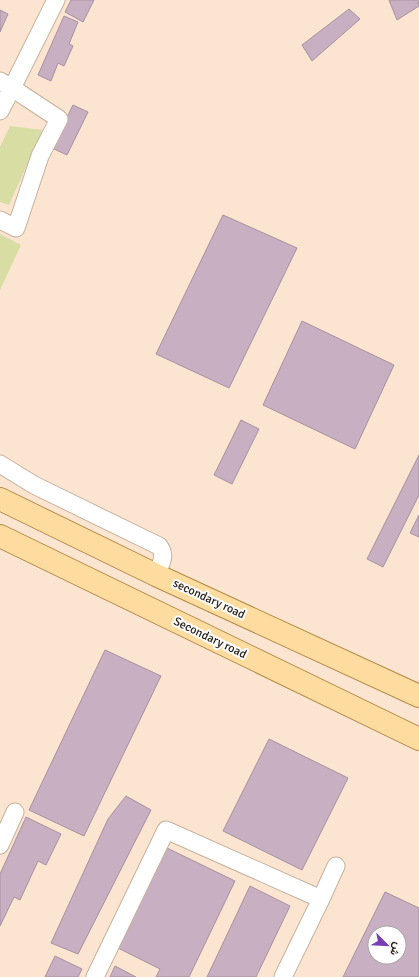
<svg xmlns="http://www.w3.org/2000/svg" width="419" height="977" font-family="Signika,Vazirmatn,sans-serif">
	<style>
		.green { fill: #d7dda3 }
		.building { fill: #c8b0c2; stroke: #a890a1; fill-rule: evenodd }
		.lines { fill: none; stroke-linecap: round; stroke-linejoin: round }
		.minor-casing { stroke: #c6b19e; stroke-width: 19 }
		.primary-casing { stroke: #b38b48; stroke-width: 24 }
		.minor { stroke: #fff; stroke-width: 17 }
		.primary { stroke: #fedca0; stroke-width: 22 }
		.labels { text-anchor: middle; dominant-baseline: central; stroke-width: 4; stroke-linejoin: round; paint-order: stroke }
		.street-label { font-size: 12px; fill: #292119; stroke: #fff }
	</style>
	<rect width="100%" height="100%" fill="#fbe5d1"/>
	<path class="green" d="M10,126l33,4 -34,75 -9,-3v-55z
		M0,234l21,11 -21,45z"/>
	<path class="building" d="M71,0h23l-11,22 -18,-10z
		M389,0h29l1,6 -22,14z
		M349,9l11,10 -48,42 -10,-16z
		M0,10l8,4 -8,18z
		M64,16l14,6 -9,22 4,2 -9,20 -6,-3 -7,18 -13,-6z
		M73,105l15,7 -21,43 -15,-7z
		M223,215l74,33 -68,140 -73,-34z
		M302,321l92,44 -39,84 -92,-44z
		M241,420l18,9 -27,55 -18,-9z
		M419,455v40l-36,72 -16,-8z
		M419,515v22l-9,-4z
		M105,650l56,26 -77,160 -55,-26z
		M269,739l79,39 -46,92 -79,-39z
		M126,796l25,14 -73,144 -27,-11 57,-124z
		M26,817l35,17 -15,31 -8,-4 -18,39 -6,-3 -14,29v-52z
		M167,848l68,33 -46,96h-33l4,-8 -42,-21z
		M250,886l40,20 -34,71h-49z
		M385,892l34,16v69h-76zM375,933h24v24h-24z
		M55,956l27,13 -4,8h-33z
		M115,966l21,11h-26z"/>
	<g class="lines">
		<defs>
			<path id="minor" d="M0,81l12,7 44,-88
				M0,111l12,-23 47,31 -19,37 -24,72 -16,-8
				M0,464l34,21 125,61c8,10 1,19 -3,29
				M0,845l15,-33
				M321,899l15,-33
				M95,977l71,-147 155,69 -38,78"/>
			<path id="primary" d="M0,499l156,76 263,121
				M0,536l419,203"/>
		</defs>
		<use href="#minor" class="minor-casing"/>
		<use href="#primary" class="primary-casing"/>
		<use href="#minor" class="minor"/>
		<use href="#primary" class="primary"/>
	</g>
	<g class="labels">
		<g class="street-label">
			<text transform="translate(209 599) rotate(25)">secondary road</text>
			<text transform="translate(210 638) rotate(26)">Secondary road</text>
		</g>
	</g>
	<g transform="translate(387 945) rotate(114)"><circle r="19" fill="#ffffff" stroke="#a9a6a3"/>
	<path d="M0-3L7 15L0 10L-7 15Z" fill="#783db3"/>
	<text y="-6" font-size="11" font-weight="bold" text-anchor="middle" fill="#292119">ش</text>
	</g>
</svg>
